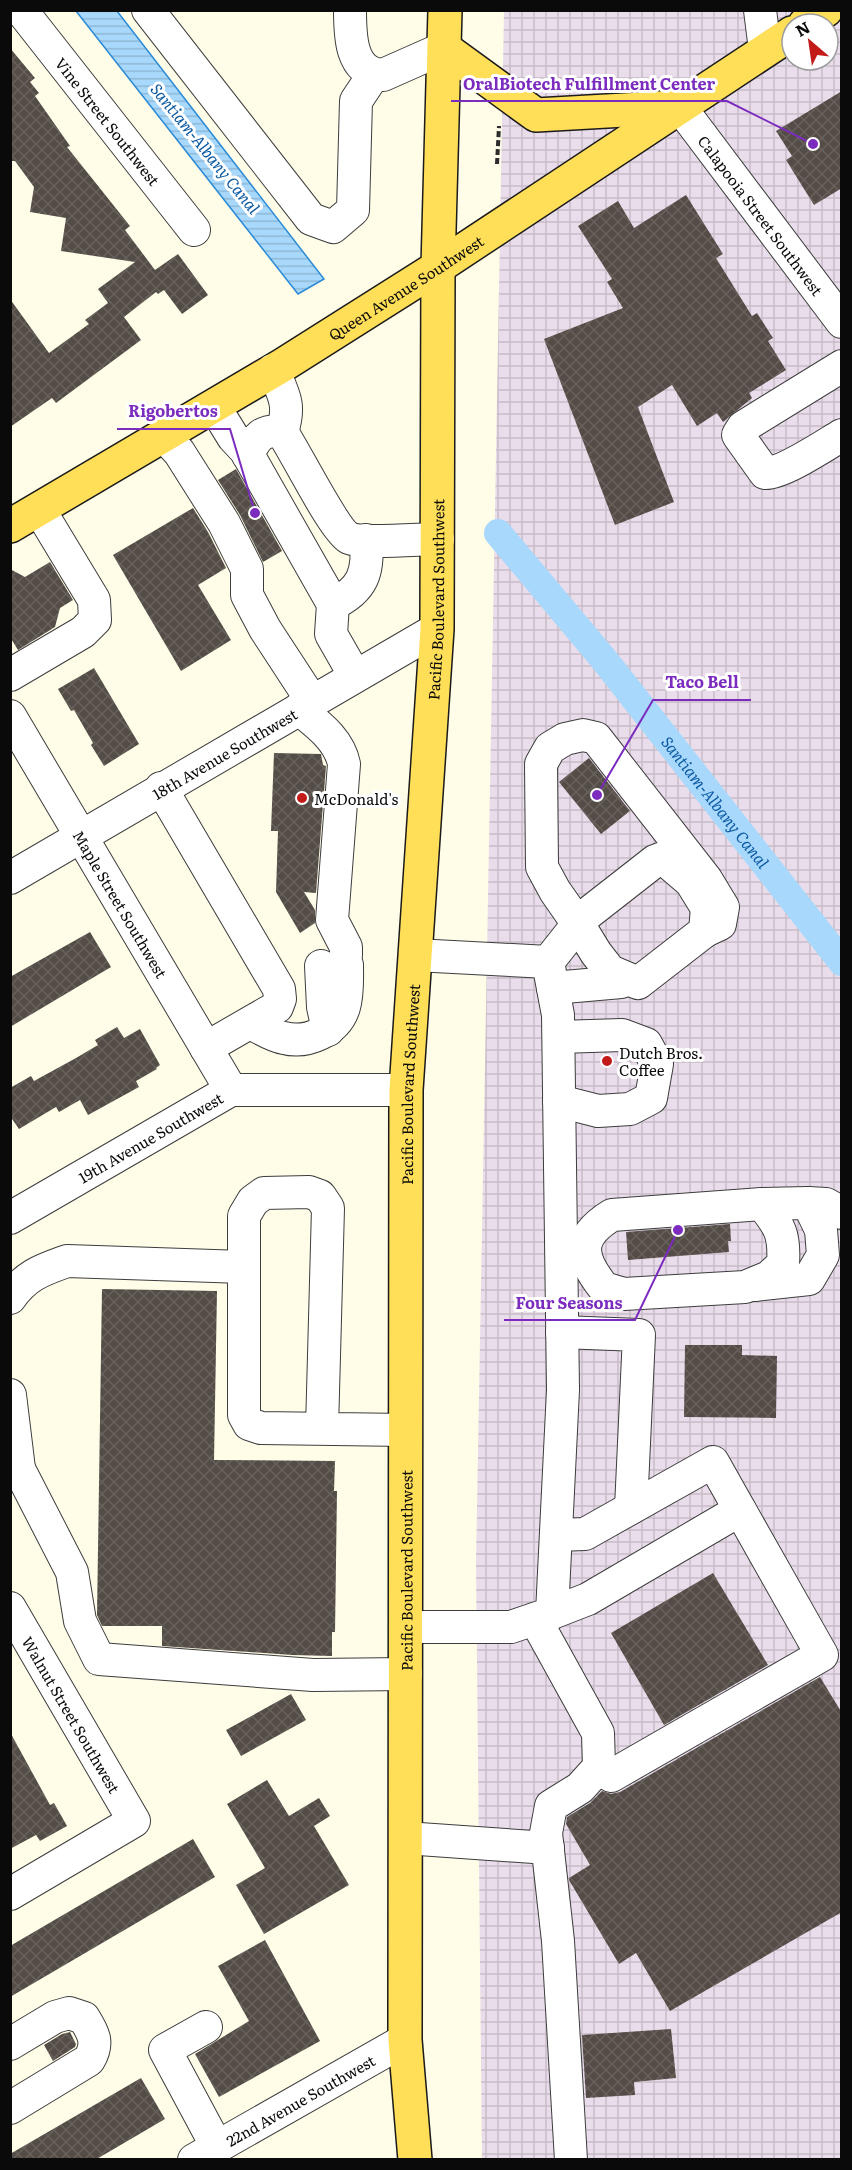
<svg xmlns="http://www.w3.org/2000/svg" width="852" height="2170" font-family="Literata,serif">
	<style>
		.industrial { fill: url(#industrial-grid); fill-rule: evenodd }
		.water { fill: url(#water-rules); stroke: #2a8ad7; stroke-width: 1.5 }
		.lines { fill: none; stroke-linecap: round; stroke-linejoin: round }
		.canal { stroke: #a8d8fb; stroke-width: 28 }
		.building { fill: url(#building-cross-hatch) }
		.minor-casing { stroke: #3d3d3d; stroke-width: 34 }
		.major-casing { stroke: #1b1b1b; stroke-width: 36 }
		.path { stroke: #2c2c2c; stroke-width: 4; stroke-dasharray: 6 3; stroke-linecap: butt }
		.minor { stroke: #fff; stroke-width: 32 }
		.major { stroke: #ffde58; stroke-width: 33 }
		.poi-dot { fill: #c31a1a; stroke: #fff; stroke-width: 2 }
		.labels { text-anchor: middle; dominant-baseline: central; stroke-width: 6; stroke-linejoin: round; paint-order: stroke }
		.street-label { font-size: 15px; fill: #0a0a0a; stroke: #fff }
		.poi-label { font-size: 15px; fill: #0a0a0a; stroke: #fff; text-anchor: start }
		.water-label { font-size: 16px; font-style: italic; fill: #0c5ba4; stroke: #fff }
		.leader { fill: none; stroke: #7b2cbf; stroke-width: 2 }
		.callout-dot { fill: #7b2cbf; stroke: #fff; stroke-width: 2 }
		.callout-label { font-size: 16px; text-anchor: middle; font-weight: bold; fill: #7b2cbf; stroke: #fff; stroke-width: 6; stroke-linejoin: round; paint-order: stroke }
	</style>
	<defs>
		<pattern id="industrial-grid" width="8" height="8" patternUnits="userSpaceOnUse" patternTransform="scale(1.5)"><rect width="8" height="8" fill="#eaddeb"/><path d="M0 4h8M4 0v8" fill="none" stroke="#c7bcc8"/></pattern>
		<pattern id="water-rules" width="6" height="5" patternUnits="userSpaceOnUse" patternTransform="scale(1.5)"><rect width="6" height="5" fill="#a8d8fb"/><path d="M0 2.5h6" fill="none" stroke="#8fb8d6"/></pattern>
		<pattern id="building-cross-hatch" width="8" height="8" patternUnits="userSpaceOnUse" patternTransform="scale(1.5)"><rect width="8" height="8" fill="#544c46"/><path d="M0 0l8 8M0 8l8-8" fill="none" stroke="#68615c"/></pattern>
	</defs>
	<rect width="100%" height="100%" fill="#fffce8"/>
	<path class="industrial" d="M504,11h337v2148l-359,1 -6,-597zM792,24h36v36h-36z"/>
	<path class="water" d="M76,11h41l207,268 -26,15z"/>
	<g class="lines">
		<path class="canal" id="s1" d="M498,533l108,129 236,300"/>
	</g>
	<path class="building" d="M10,48l25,30 -5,4 9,11 -4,3 35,50 -3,1 63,79 -5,4 30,40 23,-16 30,41 -26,19 -18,-24 -6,4 -2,-2 -32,25 17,23 -85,63 -4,-5 -42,29v-128l39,54 40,-29 -4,-4 23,-17 -10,-14 37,-27 -74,-11 5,-33 -36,-6 4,-25 -19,-26h-5z
		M842,91v97l-28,17 -28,-45 6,-4 -16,-25z
		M686,195l37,59 -7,4 36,58 5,-3 16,25 -5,3 18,29 -37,23 3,5 -29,24 -6,-9 -20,13 -25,-41 -34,22 36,95 -59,23 -71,-186 79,-31 -16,-26 5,-3 -34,-53 40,-25 16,27z
		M236,469l46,82 -19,11 -23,-47 -22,-35z
		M193,508l15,24 18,36 -28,17 33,55 -50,31 -68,-116z
		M50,562l23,38 -13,8 -5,19 -37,23 -8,-13v-68l15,8z
		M94,668l45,76 -35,22 -13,-21 2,-2 -19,-33 -3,1 -13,-22z
		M274,753l47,1 2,11 3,1 -10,127 -12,-1 11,18v13l-15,10 -24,-41 2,-61h-7z
		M589,758l41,53 -29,23 -42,-52z
		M90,932l21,35 -101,60v-50z
		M117,1027l7,11 16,-9 20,36 -4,3 1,1 -21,12 3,6 -51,28 -8,-15 -21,12 -3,-5 -37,22 -9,-13v-28l21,-12 3,5 42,-23 22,-13 -3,-5z
		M730,1224l1,17h-3l1,11 -101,8 -2,-28z
		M102,1289l115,2 -3,169 121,1 -1,30h3l-2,141h-3v24l-40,-1 -130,-9v-20h-60l-5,-11z
		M685,1345h57v10l35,1 -1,62 -92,-1z
		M713,1573l55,92 -104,60 -53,-92z
		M820,1677l22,36v199l-172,99 -34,-58 -17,11 -50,-84v-2l21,-13 -24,-41 1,-7 23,-14 12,-12 9,3 9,-2z
		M291,1694l15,26 -65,36 -15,-26z
		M10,1732l40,73 4,-2 13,23 -27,15 -4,-6 -26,14z
		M267,1780l22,36 30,-18 11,18 -16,10 35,59 -85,49 -28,-49 29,-17 -38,-64z
		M193,1839l22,38 -205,120v-51z
		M265,1940l55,101 -101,56 -24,-43 54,-33 -31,-55z
		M671,2029l5,49 -42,4 1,13 -49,3 -4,-63z
		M70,2032l6,12 -1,3 -22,14 -9,-16 18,-11z
		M141,2078l24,41 -70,41h-85v-6z"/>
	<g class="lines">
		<defs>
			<g id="minor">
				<path id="s2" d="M21,10l173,220"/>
				<path d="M148,10l163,209 22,8 20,-17 3,-109 18,-27"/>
				<path d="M350,10c0,25 0,63 33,65l61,-27"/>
				<path d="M760,10l5,40"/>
				<path id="s3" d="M680,107l162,215"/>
				<path d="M842,366l-99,61 -5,8 27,38c17,1 60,-28 77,-38"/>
				<path d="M273,370c11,25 18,35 9,62"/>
				<path d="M214,406l19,31 13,14 87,153 -2,30 24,42"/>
				<path d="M163,435l16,17 45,71 23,46v26l18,34 47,72"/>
				<path d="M248,455c8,-18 14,-26 34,-23 13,19 52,98 67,106 12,6 72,1 89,1"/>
				<path d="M333,604c30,-14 36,-32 33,-64"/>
				<path d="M10,675l73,-43 12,-12 -1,-20 -55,-91"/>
				<path d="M299,709c18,15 40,30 45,55l-12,156 14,27v8"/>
				<path id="s4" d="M10,716l221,374"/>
				<path d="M161,788l118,201 1,10 -3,8 -71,41"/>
				<path d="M663,858l28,24 16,26 -2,23 -67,52 -28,-12 -14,-18 -19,-31 78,-61z"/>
				<path id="s5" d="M10,878l427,-249"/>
				<path d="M548,962l30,-38 -23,-33 -13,-24 -1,-103 9,-16 15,-9 18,-4 13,3 110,141 17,28 -3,17 -15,7"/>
				<path d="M321,966l2,41 5,23"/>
				<path d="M553,988l68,-6 7,-3"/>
				<path d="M250,1023c11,5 22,13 34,15 23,6 53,-7 60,-31 4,-13 3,-28 3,-42"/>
				<path d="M559,1037l63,-2 24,9 11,20 -6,34 -21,11 -32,2 -39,-10"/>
				<path d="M808,1203l18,1 16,9"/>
				<path d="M762,1204c18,22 23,31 21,60l-14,13 -24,10 -121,7 -20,-6c-25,-31 -28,-51 8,-73z"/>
				<path id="s6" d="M10,1218l221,-128h175"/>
				<path d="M755,1285l54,-6 14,-24 -2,-25 -13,-27 -46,1"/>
				<path d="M10,1298c16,-23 32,-28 57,-37l176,6"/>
				<path d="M562,1332l77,3 -8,173"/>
				<path d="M10,1395l9,74 -9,5"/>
				<path d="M322,1429l6,-221 -8,-12 -11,-4 -45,1 -11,8 -9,15v199l5,9 12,4 145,2"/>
				<path d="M19,1469l53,103 8,49 19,38 214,16 93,-1"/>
				<path id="s7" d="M10,1608l124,213 -124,73"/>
				<path d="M552,1613l36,-14 152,-89 -27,-48 -128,72 -29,1"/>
				<path d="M535,1619l63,114 1,34 -19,21 -29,18 -5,27 12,108 13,219"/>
				<path d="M406,1627h105l41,-14 11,-223 -5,-375 -10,-53 -133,-7"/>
				<path d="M599,1767l12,9 211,-121 -82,-145"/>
				<path d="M405,1838l143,10"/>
				<path d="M206,2027l-41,23 52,97"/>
				<path d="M10,2044l45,-27 14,-4 15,5c10,16 15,25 5,42l-79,48"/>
				<path id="s8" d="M194,2160l211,-120"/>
			</g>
			<g id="major">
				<path d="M805,24l21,-14"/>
				<path d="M444,48l92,67 142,-8"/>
				<path id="s9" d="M10,526l273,-161 155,-98 354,-234"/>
				<path id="s10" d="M415,2160l-10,-120 1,-950 31,-461 1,-362 7,-257"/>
			</g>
		</defs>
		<use href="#minor" class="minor-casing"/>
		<use href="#major" class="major-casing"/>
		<path class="path" d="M497,164l2,-38"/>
		<use href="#minor" class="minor"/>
		<use href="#major" class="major"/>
	</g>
	<g class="poi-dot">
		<circle cx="302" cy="798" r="6"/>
		<circle cx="607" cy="1061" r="6"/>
	</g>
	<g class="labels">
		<g class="street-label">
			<text stroke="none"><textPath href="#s2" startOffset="141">Vine Street Southwest</textPath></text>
			<text stroke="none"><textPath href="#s3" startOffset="135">Calapooia Street Southwest</textPath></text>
			<text stroke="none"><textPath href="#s9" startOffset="462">Queen Avenue Southwest</textPath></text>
			<text stroke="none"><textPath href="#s10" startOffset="1562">Pacific Boulevard Southwest</textPath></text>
			<text stroke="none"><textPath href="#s5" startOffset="248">18th Avenue Southwest</textPath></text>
			<text stroke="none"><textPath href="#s4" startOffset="218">Maple Street Southwest</textPath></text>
			<text stroke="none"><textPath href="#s10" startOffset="1076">Pacific Boulevard Southwest</textPath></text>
			<text stroke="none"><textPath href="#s6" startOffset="162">19th Avenue Southwest</textPath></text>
			<text stroke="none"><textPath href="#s10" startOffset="590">Pacific Boulevard Southwest</textPath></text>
			<text stroke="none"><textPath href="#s7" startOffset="123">Walnut Street Southwest</textPath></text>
			<text stroke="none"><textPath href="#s8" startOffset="122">22nd Avenue Southwest</textPath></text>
		</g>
		<g class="poi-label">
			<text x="314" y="798">McDonald's</text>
			<text x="619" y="1052">Dutch Bros.<tspan x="619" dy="17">Coffee</tspan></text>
		</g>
		<g class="water-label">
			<text transform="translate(206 148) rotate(51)">Santiam-Albany Canal</text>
			<text stroke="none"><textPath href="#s1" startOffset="346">Santiam-Albany Canal</textPath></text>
		</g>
	</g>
	<path class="leader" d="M813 144L727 101H451M255 513L230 429H117M597 795L653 700H751M678 1230L635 1320H504"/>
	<g class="callout-dot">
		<circle cx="813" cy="144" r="6"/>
		<circle cx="255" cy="513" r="6"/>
		<circle cx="597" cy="795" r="6"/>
		<circle cx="678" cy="1230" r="6"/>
	</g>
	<g class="callout-label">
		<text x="589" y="90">OralBiotech Fulfillment Center</text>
		<text x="173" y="417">Rigobertos</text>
		<text x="702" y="688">Taco Bell</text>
		<text x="569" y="1309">Four Seasons</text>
	</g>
	<rect width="852" height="2170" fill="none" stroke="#0a0a0a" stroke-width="24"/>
	<g transform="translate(810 42) rotate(331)"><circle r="28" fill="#ffffff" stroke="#9d9d9d" stroke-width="1.5"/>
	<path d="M0-4.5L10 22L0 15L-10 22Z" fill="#c31a1a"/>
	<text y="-9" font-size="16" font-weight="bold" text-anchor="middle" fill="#0a0a0a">N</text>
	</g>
</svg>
